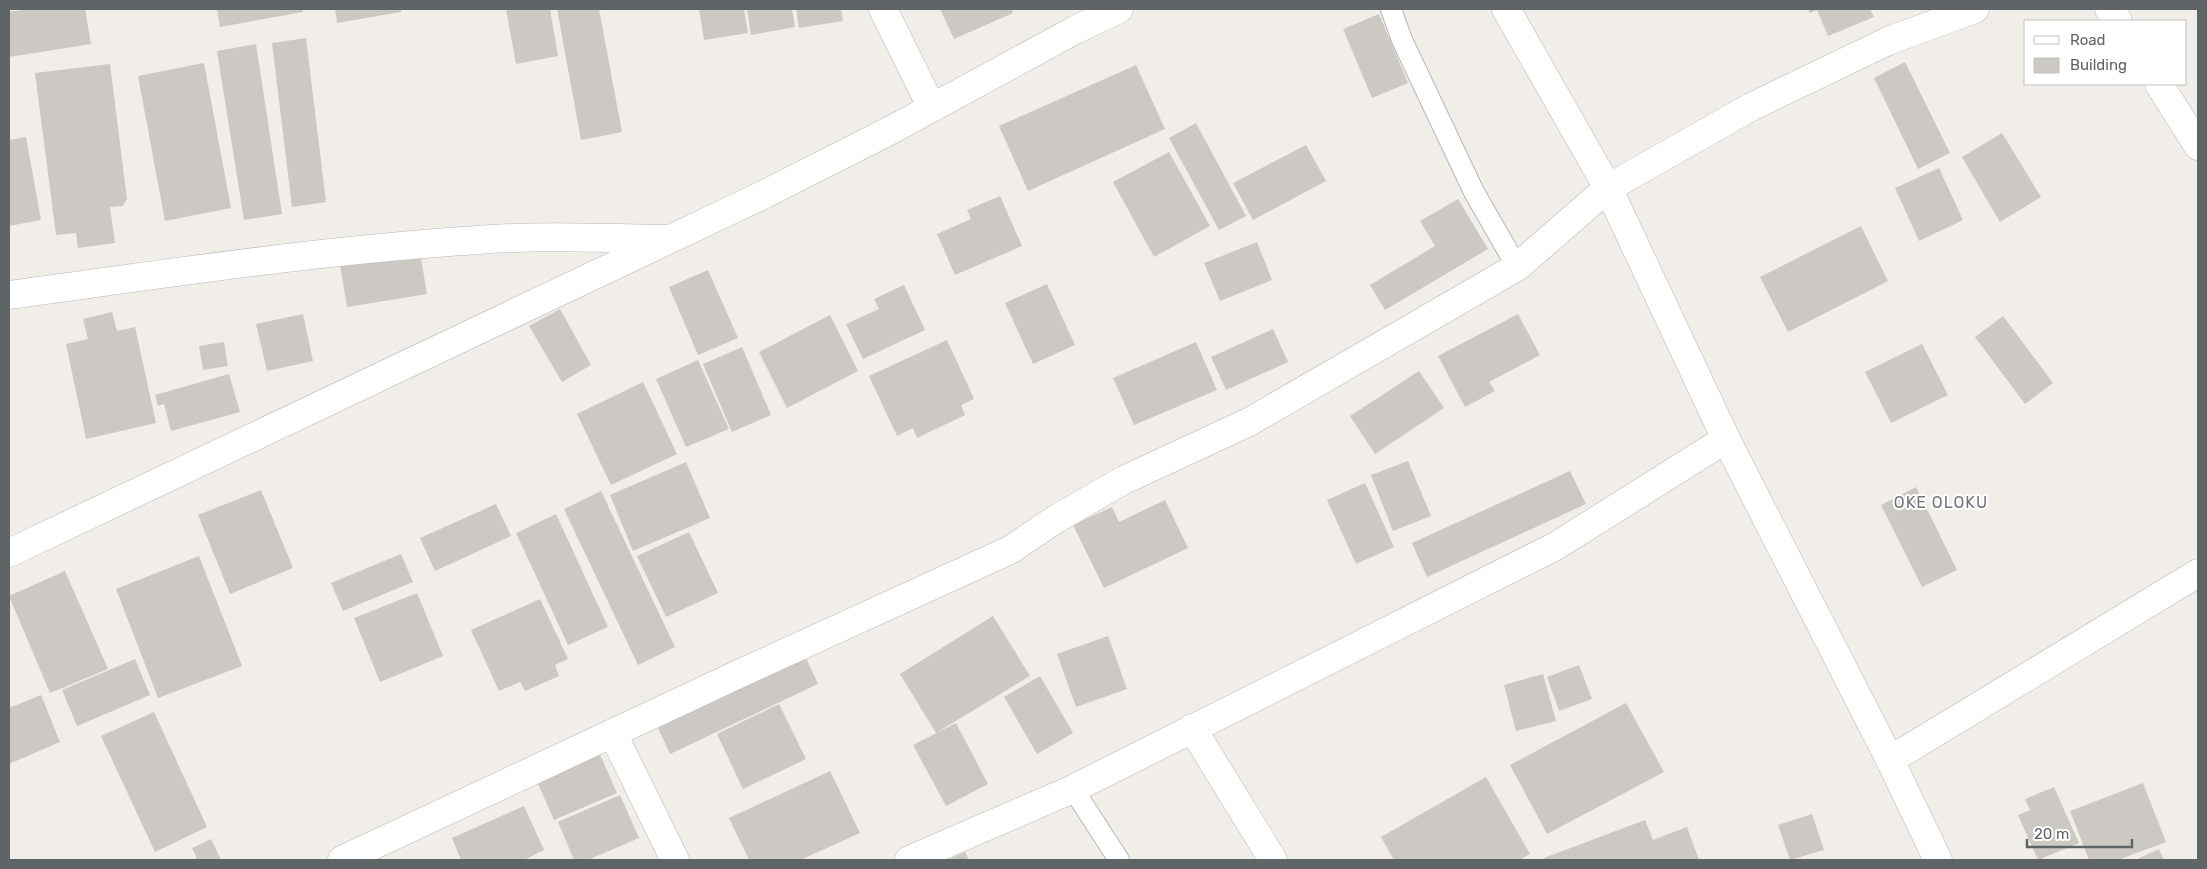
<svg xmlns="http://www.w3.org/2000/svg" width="2207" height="869" font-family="Rubik,sans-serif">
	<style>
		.building { fill: #ccc8c4 }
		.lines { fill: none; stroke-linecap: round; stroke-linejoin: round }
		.service-casing { stroke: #b5b8bb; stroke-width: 22 }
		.minor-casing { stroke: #b5b8bb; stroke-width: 29 }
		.tertiary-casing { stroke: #b5b8bb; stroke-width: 29 }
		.service { stroke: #fff; stroke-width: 20 }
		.minor { stroke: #fff; stroke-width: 28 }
		.tertiary { stroke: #fff; stroke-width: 28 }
		.labels { text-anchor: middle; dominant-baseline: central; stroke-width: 4; stroke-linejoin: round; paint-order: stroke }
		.quarter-label { font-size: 16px; letter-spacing: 1px; fill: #707679; stroke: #fff }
	</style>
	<rect width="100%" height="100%" fill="#f1ede8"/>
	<path class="building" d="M29,9h56l6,35 -82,13v-45z
		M217,9h85l1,3 -83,15z
		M335,9h66v3l-64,11z
		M506,9h44l8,47 -42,8z
		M557,9h42l23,123 -41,8z
		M699,9h45l4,24 -44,7z
		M747,9h45l3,18 -44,8z
		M796,9h45l2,12 -44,7z
		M940,9h72l1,4 -59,26z
		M1808,9h62l4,8 -46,19 -11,-26 -7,3z
		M1379,14l29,69 -36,15 -29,-69z
		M306,38l20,164 -34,5 -20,-164z
		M256,44l26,170 -38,6 -27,-169z
		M1905,62l45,91 -32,16 -44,-91z
		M204,63l27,145 -66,13 -27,-145z
		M110,64l17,135 -4,7 -13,1 5,36 -37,5 -2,-15 -20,2 -21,-162z
		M1136,65l29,64 -137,62 -29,-65z
		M1196,123l50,93 -27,14 -50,-92z
		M2002,133l39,64 -41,25 -38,-65z
		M26,137l15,83 -32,6v-86z
		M1306,145l20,36 -73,39 -20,-37z
		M1169,152l41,74 -56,31 -41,-75z
		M1939,168l24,52 -44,21 -24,-53z
		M1000,196l22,50 -67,29 -18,-41 34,-15 -4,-9z
		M1458,199l30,50 -103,61 -15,-25 65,-39 -15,-25z
		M1861,226l27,55 -100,51 -28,-55z
		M1257,242l15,38 -52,21 -16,-38z
		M420,252l7,42 -80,13 -7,-42z
		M708,270l30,68 -40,17 -29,-68z
		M1047,284l28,61 -42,19 -28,-61z
		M904,285l21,45 -62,29 -17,-35 33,-15 -5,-10z
		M560,309l31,56 -29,17 -33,-56z
		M112,312l5,19 18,-4 21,96 -70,16 -20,-95 22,-5 -5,-20z
		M303,314l10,47 -46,10 -11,-47z
		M1518,314l22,41 -51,27 6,9 -30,16 -27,-51z
		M830,315l28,56 -71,37 -28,-56z
		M2003,316l50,67 -28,21 -50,-67z
		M1273,329l15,33 -62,28 -15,-33z
		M947,340l27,59 -13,6 4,10 -48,23 -4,-10 -16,8 -28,-60z
		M224,342l4,24 -25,4 -4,-24z
		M1196,342l21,48 -83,35 -21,-47z
		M1922,344l26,51 -57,28 -26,-51z
		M742,347l29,68 -39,17 -29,-68z
		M698,360l31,69 -43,18 -30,-68z
		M1419,371l25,37 -69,46 -25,-38z
		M229,374l11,38 -69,19 -7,-27 -6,2 -3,-11z
		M643,382l34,72 -66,31 -34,-71z
		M1408,461l23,55 -38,15 -22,-56z
		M686,462l24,56 -77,33 -23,-56z
		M1570,471l16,33 -159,73 -15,-34z
		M1365,483l29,64 -38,17 -29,-64z
		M1916,487l41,83 -35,17 -41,-82z
		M261,490l32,78 -63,26 -32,-79z
		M601,491l74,156 -37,18 -74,-156z
		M1165,500l23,48 -84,40 -31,-63 39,-18 7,15z
		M496,504l15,32 -76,35 -15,-33z
		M556,514l52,113 -40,18 -52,-112z
		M689,532l29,61 -52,24 -29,-61z
		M401,554l12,28 -70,29 -12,-28z
		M199,556l43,110 -84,32 -42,-109z
		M65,571l43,98 -58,24 -41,-97z
		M417,593l26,63 -63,26 -26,-64z
		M540,599l28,60 -13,6 4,11 -34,15 -5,-9 -21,9 -28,-61z
		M993,616l37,60 -94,57 -36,-59z
		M1108,636l19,53 -51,18 -19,-53z
		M806,658l12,26 -148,70 -12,-26z
		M135,659l15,36 -73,31 -15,-36z
		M1579,665l13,34 -33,12 -12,-34z
		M1543,674l13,47 -40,10 -12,-46z
		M1040,676l33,57 -36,21 -33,-57z
		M41,695l19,47 -51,22v-56z
		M1626,703l38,69 -117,62 -37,-69z
		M779,704l27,55 -63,30 -26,-55z
		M154,712l53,115 -52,25 -54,-116z
		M956,723l32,61 -42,22 -33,-61z
		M598,750l19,43 -63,27 -19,-43z
		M830,771l30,62 -60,27h-51l-20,-42z
		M1486,777l44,77 -11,6h-125l-13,-23z
		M2143,783l23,59 -48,18h-29l-19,-49z
		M2054,787l25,56 -41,17 -20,-45 12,-5 -5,-11z
		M620,795l19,43 -51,22h-14l-16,-38z
		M524,806l20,44 -20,10h-63l-9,-22z
		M1812,814l12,36 -34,10 -12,-35z
		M1645,820l8,20 34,-13 12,33h-154l-1,-2z
		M211,839l10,21h-30l6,-2 -5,-10z
		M2159,849l5,11h-29z
		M965,852l4,8h-22z"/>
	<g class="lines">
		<defs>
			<path id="service" d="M1391,9l11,31 72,152 43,75
				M1073,789l46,71"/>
			<path id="minor" d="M883,9l49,99
				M2109,9l9,12
				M2159,84l39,62
				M9,295c155,-21 312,-45 469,-55 62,-5 125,-2 188,-1
				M9,553l754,-358 130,-66 182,-99 44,-21
				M1192,728l81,132
				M613,734l62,126
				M1890,760l308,-187
				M342,860l401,-188 267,-122 46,-31 68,-39 125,-58 268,-155 91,-79 143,-81 137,-66 87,-32
				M909,860l164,-71 483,-243 170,-107"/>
			<path id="tertiary" d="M1506,9l102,179 118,251 164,321 48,100"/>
		</defs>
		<use href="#service" class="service-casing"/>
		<use href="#minor" class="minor-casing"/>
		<use href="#tertiary" class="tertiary-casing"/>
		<use href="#service" class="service"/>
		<use href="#minor" class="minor"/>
		<use href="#tertiary" class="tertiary"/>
	</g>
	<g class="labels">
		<g class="quarter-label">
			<text x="1941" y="502">OKE OLOKU</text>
		</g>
	</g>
	<rect width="2207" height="869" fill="none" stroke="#5f6467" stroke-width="20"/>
	<rect x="2024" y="20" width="162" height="65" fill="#ffffff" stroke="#bfc1c2"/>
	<rect x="2034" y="36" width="25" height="8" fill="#ffffff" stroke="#bfc1c2"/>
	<text x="2070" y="45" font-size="15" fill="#5f6467">Road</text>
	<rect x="2034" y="58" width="25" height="15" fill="#ccc8c4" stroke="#bfc1c2"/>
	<text x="2070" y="70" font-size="15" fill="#5f6467">Building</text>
	<path d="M2027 839v8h105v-8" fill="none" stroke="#5f6467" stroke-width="2.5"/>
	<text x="2034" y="839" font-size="15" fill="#5f6467" stroke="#ffffff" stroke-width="4" paint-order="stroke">20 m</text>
</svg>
